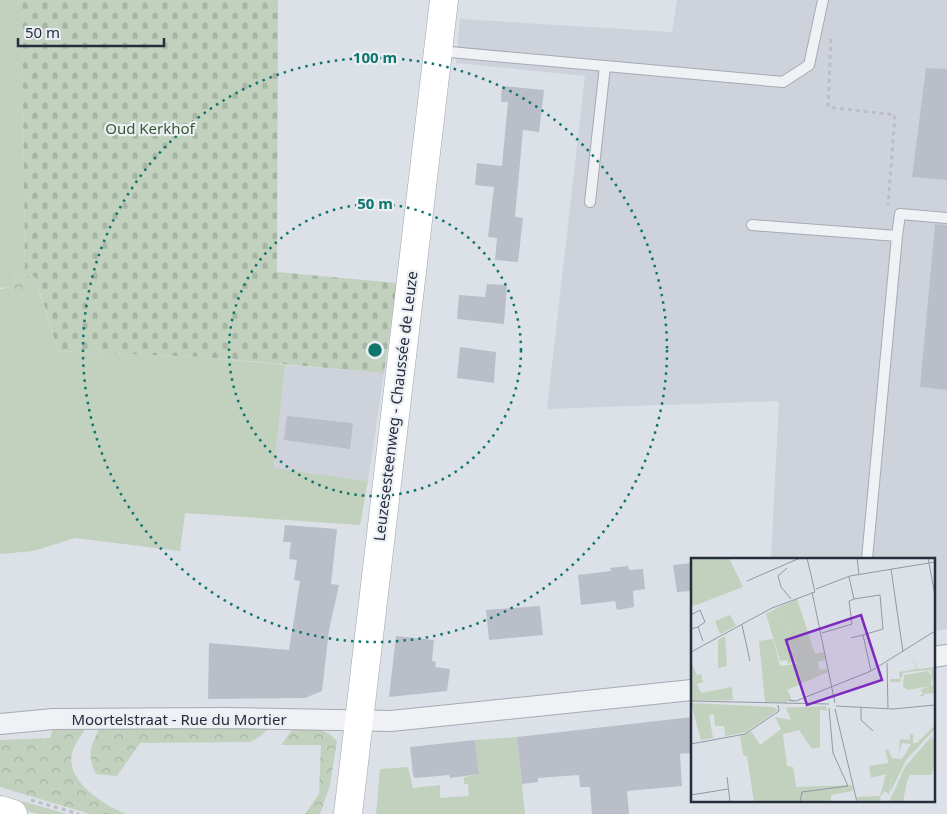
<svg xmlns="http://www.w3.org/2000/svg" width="947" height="814" font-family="'Noto Sans',sans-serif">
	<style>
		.built { fill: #ced2db }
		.grass { fill: #c1d1bd }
		.forest { fill: url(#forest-crowns) }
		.cemetery { fill: url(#cemetery-stones) }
		.building { fill: #b9bec9 }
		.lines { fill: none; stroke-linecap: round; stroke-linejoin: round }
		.lane-casing { stroke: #a5aab4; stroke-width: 12 }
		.street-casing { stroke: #a5aab4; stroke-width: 22 }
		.primary-casing { stroke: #9ba3b2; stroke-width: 29 }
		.path { stroke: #bbbec5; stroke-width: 3; stroke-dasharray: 4 4; stroke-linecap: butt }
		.lane { stroke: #eff1f5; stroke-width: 10 }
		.street { stroke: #eff1f5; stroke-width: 20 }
		.primary { stroke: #fff; stroke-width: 28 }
		.ring { fill: none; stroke: #0f766e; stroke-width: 2.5; stroke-dasharray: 2.5 5 }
		.labels { text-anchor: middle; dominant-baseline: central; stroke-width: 4.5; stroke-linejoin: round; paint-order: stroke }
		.park-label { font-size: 15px; fill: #385933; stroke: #ebeff4 }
		.street-label { font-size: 15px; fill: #262d3d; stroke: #ebeff4 }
		.inset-road { fill: none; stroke: #9398a3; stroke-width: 1 }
		.view { fill: #7b2cbf; fill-opacity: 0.15; stroke: #7b2cbf; stroke-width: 2.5 }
		.inset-edge { fill: none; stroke: #262d3d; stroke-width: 2.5 }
		.centre { fill: #0f766e; stroke: #ebeff4; stroke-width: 2.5 }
		.ring-label { font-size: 15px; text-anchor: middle; font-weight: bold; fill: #0f766e; stroke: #ebeff4; stroke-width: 4.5; stroke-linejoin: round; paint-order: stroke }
	</style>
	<defs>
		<pattern id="forest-crowns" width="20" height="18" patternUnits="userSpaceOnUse" patternTransform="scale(1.25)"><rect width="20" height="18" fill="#c1d1bd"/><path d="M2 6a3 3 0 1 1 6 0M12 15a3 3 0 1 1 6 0" fill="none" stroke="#a6b4a3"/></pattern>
		<pattern id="cemetery-stones" width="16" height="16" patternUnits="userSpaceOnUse" patternTransform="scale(1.25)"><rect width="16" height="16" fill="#c1d1bd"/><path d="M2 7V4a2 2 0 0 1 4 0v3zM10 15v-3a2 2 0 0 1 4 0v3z" fill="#a6b4a3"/></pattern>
	</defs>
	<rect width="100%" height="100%" fill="#dce0e7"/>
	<path class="built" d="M677,0h270v629l-14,2v-72h-162l8,-158 -232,8 38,-333 -129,-13 4,-44 212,13z
		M285,365l99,8 -16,108 -94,-13z"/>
	<path class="grass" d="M0,0h22l3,275 -25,2z
		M12,287l2,7h26l18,57 144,6 83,8 -11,103 94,13 -8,44 -175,-12 -5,38 -105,-13 -42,13 -33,3v-265z
		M517,737l8,77h-149l4,-45 28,-2 5,21 27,-3v13l27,-2 2,-1 -1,-11h-4v-7l15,-3 -4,-34z
		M0,795l67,19h-29l-38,-11z"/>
	<path class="forest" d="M25,275l10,1 5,18h-27l-1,-7 -12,1v-11z
		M100,727h169l-8,9 -11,6 -110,1 -23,33 -21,-2c-10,-21 -5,-27 4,-47z
		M294,727c18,1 30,0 43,14l-7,44 -10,29h-15l14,-20 2,-49h-40z
		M86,728c-4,6 -9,13 -12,19 -14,31 29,58 52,67h-36l-90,-27v-47l50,-2 3,-9z"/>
	<path class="cemetery" d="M22,0h256l-1,272 120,11 -13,90 -182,-16 -144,-6 -23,-75 -10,-1z"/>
	<path class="building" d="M926,68l21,1v111l-35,-3z
		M502,86l42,4 -5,42 -16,-2 -8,87 8,1 -5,44 -23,-2 2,-22 -9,-1 6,-50 -19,-2 2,-22 25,3 6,-64h-7z
		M935,224l12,1v165l-27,-3z
		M487,284l20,1 -3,39 -47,-5 2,-24 26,2z
		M460,347l36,5 -2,31 -37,-5z
		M287,416l66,7 -3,26 -66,-9z
		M285,525l52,4 -6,55 8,1 -10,45 -7,61 -17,7 -97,1 1,-56 80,7 11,-69 -6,-1 3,-20 -8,-1 2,-17h-8z
		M692,563v28l-15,1 -4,-27z
		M628,566l1,4 14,-1 2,20 -12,2 1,16 -17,3 -2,-9 -34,4 -3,-30 33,-4 -1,-3z
		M540,606l3,29 -54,5 -3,-30z
		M396,636l38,4 -2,21 4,1 -1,5 15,2 -3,22 -58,6z
		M692,717v36l-12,1 2,32 -55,5 2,23h-37l-2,-27h-10l-1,-12 -41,3v4l-16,2 -5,-47z
		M475,740l4,34 -29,4 -1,-3 -34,3 -2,-2 -3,-29z"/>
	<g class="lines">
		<defs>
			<path id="lane" d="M439,51l344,31 26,-17 14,-65
				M590,202l15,-136
				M752,225l145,11 -30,323
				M897,236l3,-22 47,4"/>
			<path id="street" d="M933,657l14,-2
				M0,724l53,-5 172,-1 166,3 301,-31"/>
			<path id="primary" d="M0,810l13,4
				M348,814l96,-814"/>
		</defs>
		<use href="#lane" class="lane-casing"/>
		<use href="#street" class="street-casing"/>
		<use href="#primary" class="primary-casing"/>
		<path class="path" d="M831,39l-3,68 67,8 -7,90
			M31,800l48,14"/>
		<use href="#lane" class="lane"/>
		<use href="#street" class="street"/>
		<use href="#primary" class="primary"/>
	</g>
	<g class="ring">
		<circle cx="375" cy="350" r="146"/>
		<circle cx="375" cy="350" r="292"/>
	</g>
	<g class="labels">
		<g class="park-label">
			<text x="150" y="128">Oud Kerkhof</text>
		</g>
		<g class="street-label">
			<text transform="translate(395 406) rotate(-83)">Leuzesesteenweg - Chaussée de Leuze</text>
			<text x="179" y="719">Moortelstraat - Rue du Mortier</text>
		</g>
	</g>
	<g transform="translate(691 558)">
		<rect width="244" height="244" fill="#dce0e7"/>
		<path d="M0,0h38l14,29 -52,20zM88,49l16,54 -7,3 -1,-4 -7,1 -14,-47zM39,57l6,11 -16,8 -5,-13zM82,81l7,27 38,-5 1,9 8,-1 1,3 -41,18 4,7 -4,6 -22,-1 -6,-61zM217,93l10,18 16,-2 1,26 -11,1v2h-5l4,-3 -3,-3 13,-5 -2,-15 -24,2 -4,1 -3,9h-10v-3h10l-1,-7 18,-3zM0,104l6,13 4,-1 2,8 -6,2 4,9 31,-6 1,13 -42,1zM237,113l4,6 -1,9 -23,4 -5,-3 1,-12zM0,145l82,4 5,3 -32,22 -21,4 -1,-10h-9l-1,-12 -5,1 4,23 -12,2zM135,148l1,5 -7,-1v37l-8,2 -13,-19 -16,4 4,32 6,1 3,20 56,-2 1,6 -22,4v7h-77l-7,-46 -4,-1 -3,-19 11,-5 9,14 21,-16 -6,-12 16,3 -5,-12h-6zM244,178v31l-4,8h-23l-5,27h-8l2,-9 22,-39zM198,205l3,13 -3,18 -4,-3 -5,6 1,5 -23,-1 -1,-4 23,-1 6,-22 -15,4 -2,-12z" fill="#c1d1bd"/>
		<path d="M34,78l2,30 -9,2v-28zM244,167v4l-29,31 -16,33 2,-17 -7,-26 3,-1 4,9 10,1 9,-15 -9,-1 -3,10 1,-14 10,1v-6h3v9h4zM244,174l-40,70h-6l16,-35z" fill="#c1d1bd"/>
		<path d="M106,41l18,55 9,-2 2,8 -27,6 -4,-5 -16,-54z" fill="#c1d1bd"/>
		<path class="inset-road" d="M166,0l2,17M237,0l7,37M96,10l-9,8 3,11 10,12M200,11l12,83M56,23l53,-23M125,31l34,-13 85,-14M121,34l23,111M163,41l26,-4 3,34 -20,6M0,57l9,-5 5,12 -7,5M51,67l8,36M0,71l7,-2 5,14M131,75l30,-9 -3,-23 5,-2 -5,-22M160,80l12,-3 8,36M0,94l81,-44 43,-16 -8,-34M196,105l1,45M0,143l138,3M102,143l-4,-1 7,1 75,-30 64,-40M145,148l57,3 42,-4M170,149v13l12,11M138,150l4,45 15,33M144,151l22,93M0,186l54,-10 34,-23 -1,-6M36,219l3,25M0,237l37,-6M109,244l2,-10 46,-6"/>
		<path class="view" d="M170,57l21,65 -75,25 -21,-65z"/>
		<rect width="244" height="244" class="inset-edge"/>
	</g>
	<circle cx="375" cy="350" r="8" class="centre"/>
	<g class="ring-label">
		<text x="375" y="63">100 m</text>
		<text x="375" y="209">50 m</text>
	</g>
	<path d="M18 38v8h146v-8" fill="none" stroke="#262d3d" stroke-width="2.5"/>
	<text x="25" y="38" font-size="15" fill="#262d3d" stroke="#ebeff4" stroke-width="4" paint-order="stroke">50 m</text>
</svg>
